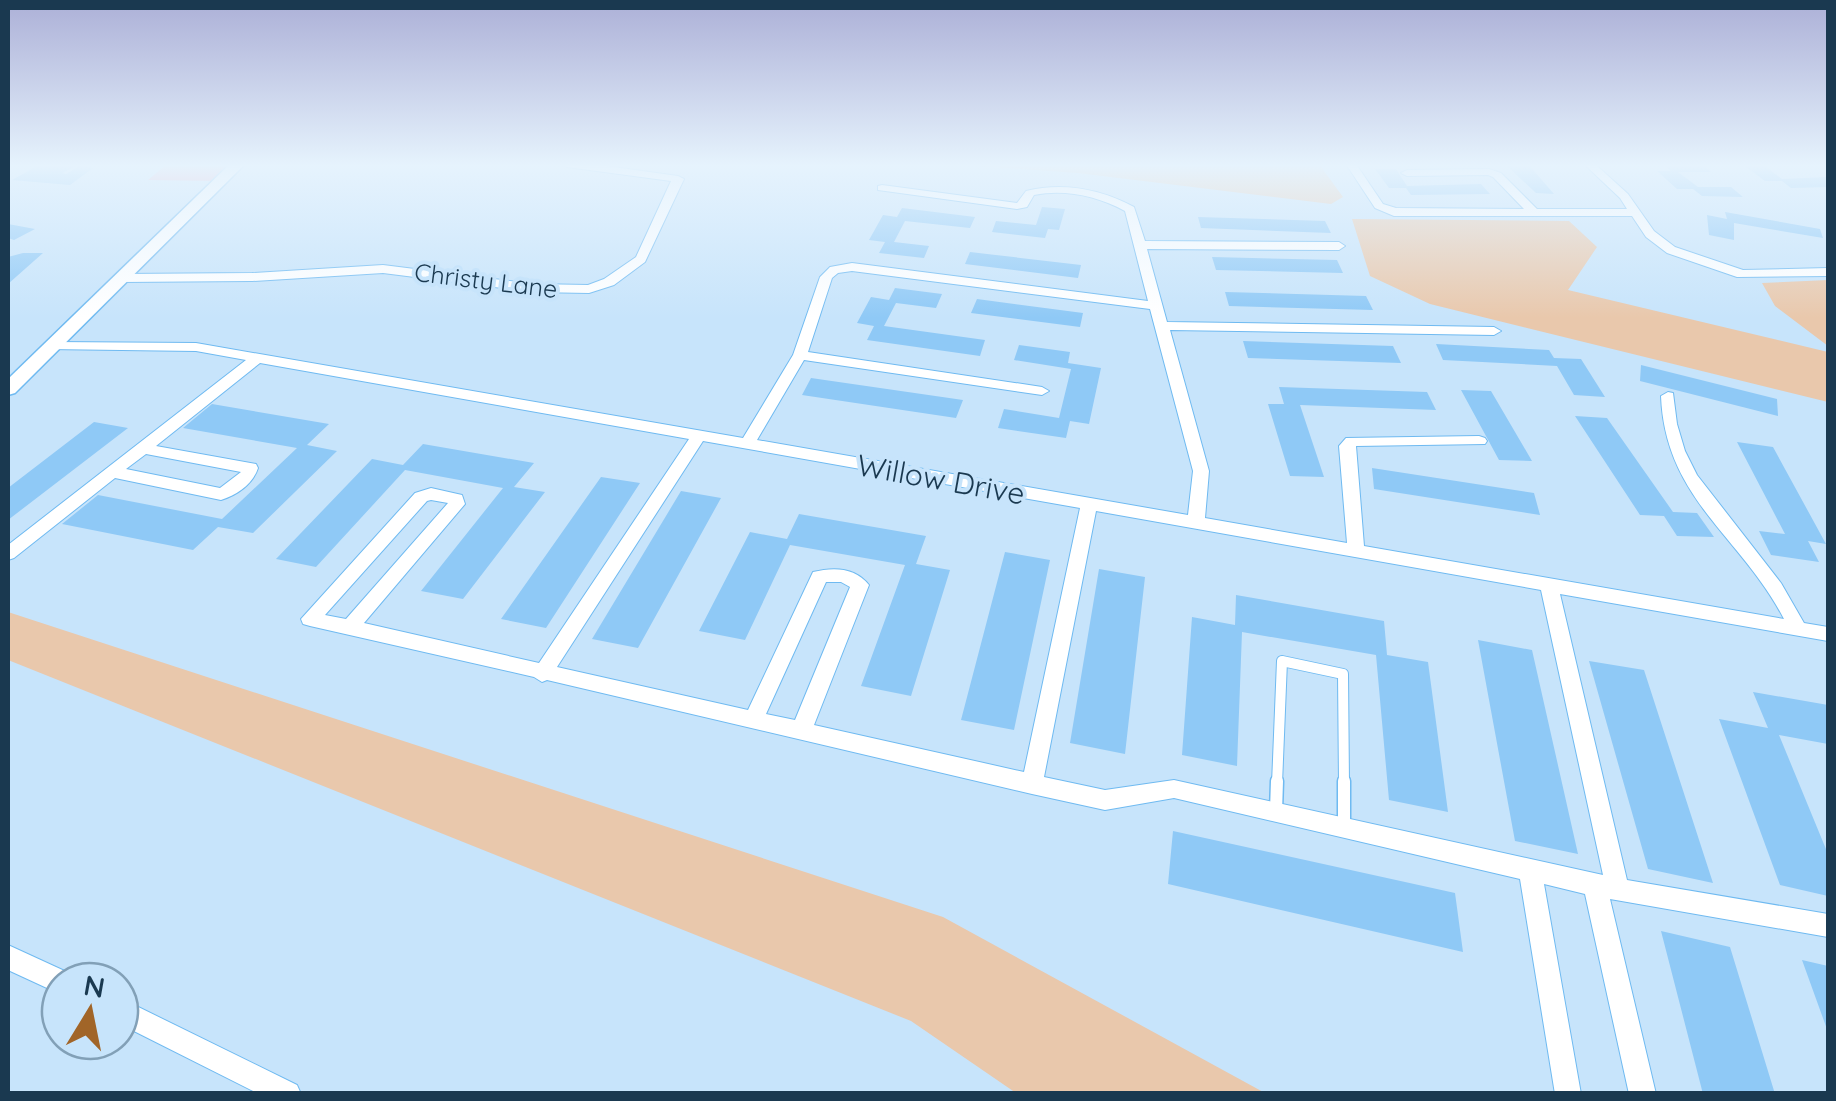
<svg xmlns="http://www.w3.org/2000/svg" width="1836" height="1101" font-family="Quicksand,sans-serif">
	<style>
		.green { fill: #e9c8ac }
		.water { fill: #f2aabd }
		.building { fill: #8fc9f6 }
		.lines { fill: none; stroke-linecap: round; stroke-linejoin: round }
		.service-far1-casing { stroke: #6fbaf1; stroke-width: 12 }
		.service-casing { stroke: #6fbaf1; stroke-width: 15 }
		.minor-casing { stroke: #6fbaf1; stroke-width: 2 }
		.tertiary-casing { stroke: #6fbaf1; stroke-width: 3 }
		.service-far1 { stroke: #fff; stroke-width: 10 }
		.service { stroke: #fff; stroke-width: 12 }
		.minor { fill: #fff; fill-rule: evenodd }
		.tertiary { fill: #fff; fill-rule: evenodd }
		.labels { text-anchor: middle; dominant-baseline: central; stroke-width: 8; stroke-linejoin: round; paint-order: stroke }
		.far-street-label { font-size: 25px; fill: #1a3950; stroke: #c7e4fb }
		.street-label { font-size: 30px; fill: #1a3950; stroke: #c7e4fb }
	</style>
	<rect width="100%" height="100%" fill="#c7e4fb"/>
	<path class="green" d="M951,164h368l24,33 -12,7 -253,-31z
		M1352,219l217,2 28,26 -29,43 260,62v50l-398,-98 -60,-28z
		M1828,280v66l-53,-40 -13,-23z
		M8,612l935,305 322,176h-249l-105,-72 -903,-361z"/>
	<path class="water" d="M167,164h70l-19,17 -70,-1z"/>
	<path class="building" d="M41,164l35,2 -14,7 4,1 14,-8 13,2 -23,17 -58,-5z
		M1505,164h23l26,30 -18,-1z
		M1663,164h39l9,8h-33l20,15h33l12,10 -41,-1 -9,-7h-16l-20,-18h14z
		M1742,164h20l20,15 46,-2v10l-37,1 -9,-7h-17z
		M1375,169h21l11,17 74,-2 9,10 -79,1 -5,-7h-17z
		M1042,207l23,2 -6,21 -11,-1 -3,9 -53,-6 4,-11 40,4z
		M902,208l73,9 -5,11 -65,-7 -11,21 35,4 -5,12 -45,-5 6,-11 -16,-2 14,-25 14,2z
		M1725,212l95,17 3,9 -89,-15v17l-25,-5 -2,-20 20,4z
		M1198,217l127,4 6,12 -130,-5z
		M8,224l27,5 -21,11 -6,-2z
		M970,252l111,13 -3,13 -113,-14z
		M23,253h20l-35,31v-27z
		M1212,257l125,3 6,13 -127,-3z
		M895,288l47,6 -6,14 -40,-5 -12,23 101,14 -5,16 -113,-16 7,-14 -17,-3 14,-26 18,3z
		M1225,292l141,4 7,14 -144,-4z
		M977,299l106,14 -3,14 -109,-14z
		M1243,341l150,5 8,17 -153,-5z
		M1436,344l113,6 5,8 27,1 24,38 -31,-2 -17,-29 -114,-6z
		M1019,345l51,7 -2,11 33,5 -12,56 -19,-3 -4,17 -68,-10 6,-19 55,9 12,-49 -57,-9z
		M1641,365l136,34 1,17 -138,-35z
		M811,378l152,22 -7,18 -154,-23z
		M1279,387l148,5 9,18 -136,-5 24,72 -34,-1 -22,-72h16z
		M1461,390l30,1 41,70 -33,-1z
		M212,404l117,20 -22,21 30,6 -84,82 -35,-6 -25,23 -131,-26 36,-29 124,24 75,-71 -114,-20z
		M1575,416l32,2 66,94 24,1 17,24 -37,-1 -13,-20 -24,-1z
		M94,422l34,6 -120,92v-32z
		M1737,442l36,5 53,97 -18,-3 11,21 -48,-7 -12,-24 26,3z
		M423,444l111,19 -20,24 31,5 -82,107 -42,-8 82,-103 -98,-18 -89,97 -40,-8 96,-100 31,6z
		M1372,468l162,25 6,22 -166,-26z
		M601,477l39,6 -94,145 -45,-9z
		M681,491l40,7 -83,150 -46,-9z
		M799,514l127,22 -10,28 34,6 -39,126 -50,-10 44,-121 -115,-20 -45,95 -46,-9 51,-99 37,7z
		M1005,552l45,8 -36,170 -53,-10z
		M1099,569l46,8 -20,177 -55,-11z
		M1236,595l148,26 3,34 41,7 20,150 -59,-12 -13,-145 -134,-23 -5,134 -55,-11 10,-138 43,8z
		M1478,640l54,10 46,204 -63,-13z
		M1589,661l55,9 69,213 -65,-14z
		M1753,692l75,13v39l-49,-9 49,119v42l-48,-11 -61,-166 49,9z
		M1173,831l282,62 8,59 -295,-68z
		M1661,931l69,16 45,147h-72z
		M1802,960l26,6v66z"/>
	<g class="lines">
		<defs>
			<path id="service-far1" d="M1277,784l5,-123 61,13 1,110"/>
			<path id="service" d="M1344,781v45
				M1276,811l1,-30"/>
			<path id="minor" d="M562,164h30l86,12 6,3 -39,83 -31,23 -25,8 -56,-1 -150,-19 -131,8 -130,1 -6,-4 6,-4 130,-1 131,-8 150,19 55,1 16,-6 32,-22 35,-76 -104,-14z
				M1346,164h10l27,40 13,4 128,1 -31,-32 -5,-2 -81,1 -6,-3 6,-3 82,-1 12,4 36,36h90l-7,-11 -36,-34h11l33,30 26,37 21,16 68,23 85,-2v8l-91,1 -70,-24 -21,-16 -14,-21h-238l-19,-8z
				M882,185l135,18 9,-12c37,-9 75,-2 108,16l11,34 194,1 6,4 -6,4 -192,-1 20,73 327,5 7,4 -7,4 -324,-5 39,141 -4,47 142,25 -8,-97 7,-8 133,-2 6,2 2,3 -2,3 -129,2 8,100 420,73c-43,-83 -119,-120 -123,-223l7,-4 5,1 4,31 8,27 12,24 84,108 23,40 24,4v14l-268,-47 67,286 201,34v23l-218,-38 46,195h-27l-44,-200 -41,-10 37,210h-26l-35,-215 -346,-81 -69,12 -73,-16 -485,-114 -5,2 -8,-5 -224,-51 -7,-2 -2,-5 114,-126 16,-5 31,7 3,9 -101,119 175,40 150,-224 -429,-76 -104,83 100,18 2,4c-5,16 -21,27 -37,32l-106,-22 -101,80 -6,2v-15l238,-185 -50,-9 -149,-2v-6l5,-1 144,1 547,95 50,-83 27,-78 10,-10 22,-4 296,38 -23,-90c-28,-15 -60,-22 -91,-16l-7,12 -10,2 -139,-19v-4zM852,271l298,38 43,162 -5,44 -431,-75 47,-80 238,35 7,-4 -7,-4 -234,-35 24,-74 6,-5zM703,441l377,67 -56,264 -210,-47 55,-140c-14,-18 -36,-18 -56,-13l-65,138 -191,-43zM146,454l95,18 -21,16 -94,-19zM431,500l17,3 -102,116 -21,-4 102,-114zM1096,511l445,79 62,285 -429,-95 -69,10 -61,-13zM826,582h15l9,5 -55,133 -29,-6z
				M8,945l61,28 3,8h-12v13l-52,-24z
				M120,998l177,87 4,9h-42l-139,-70z"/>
			<path id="tertiary" d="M230,164h15l-230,229 -7,2v-16z"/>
		</defs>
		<use href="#service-far1" class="service-far1-casing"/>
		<use href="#service" class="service-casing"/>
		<use href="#minor" class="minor-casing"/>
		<use href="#tertiary" class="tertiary-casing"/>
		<use href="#service-far1" class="service-far1"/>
		<use href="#service" class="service"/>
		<use href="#minor" class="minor"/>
		<use href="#tertiary" class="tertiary"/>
	</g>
	<linearGradient id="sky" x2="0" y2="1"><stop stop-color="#acb0d7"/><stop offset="0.52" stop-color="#e6f3fd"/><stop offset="1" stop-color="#e6f3fd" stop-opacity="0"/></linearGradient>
	<rect width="1836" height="318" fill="url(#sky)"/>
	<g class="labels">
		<g class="far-street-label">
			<text transform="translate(486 280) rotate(7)">Christy Lane</text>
		</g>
		<g class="street-label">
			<text transform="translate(941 479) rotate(10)">Willow Drive</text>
		</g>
	</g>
	<rect width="1836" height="1101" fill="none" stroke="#1a3950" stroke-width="20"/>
	<g transform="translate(90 1011) rotate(10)"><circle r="48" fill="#c7e4fb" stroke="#82a0b7" stroke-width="2.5"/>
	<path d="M0-8L18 38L0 25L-18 38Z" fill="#a16528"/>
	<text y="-15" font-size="28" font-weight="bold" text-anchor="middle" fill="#1a3950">N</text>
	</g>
</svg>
